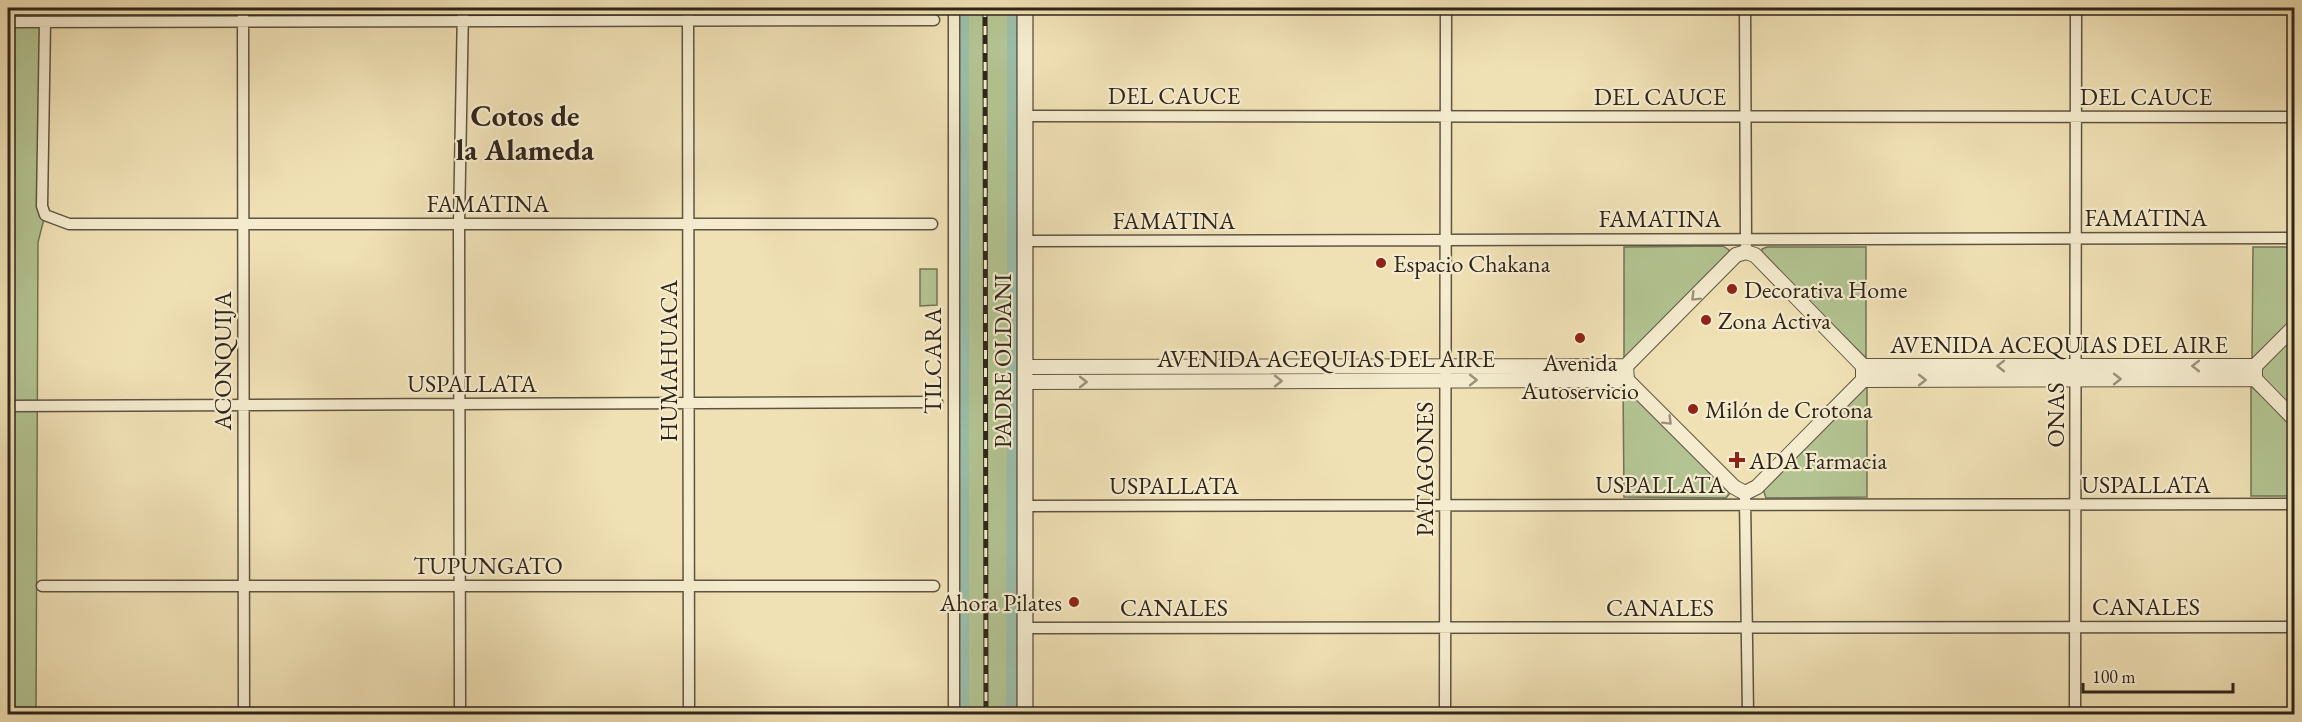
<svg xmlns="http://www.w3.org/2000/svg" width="2302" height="722" font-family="'EB Garamond',serif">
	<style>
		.green { fill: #b3c492; stroke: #717456; stroke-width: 1.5 }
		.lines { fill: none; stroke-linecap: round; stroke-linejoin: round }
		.canal { stroke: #9bbeab; stroke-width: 10 }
		.minor-casing { stroke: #5f5442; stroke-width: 13 }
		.tertiary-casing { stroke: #5f5442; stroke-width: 16 }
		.secondary-casing { stroke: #2f251b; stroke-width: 17 }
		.minor { stroke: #f5eccf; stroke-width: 10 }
		.tertiary { stroke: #f5eccf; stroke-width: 14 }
		.secondary { stroke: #f5eccf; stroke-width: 15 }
		.rail-casing { stroke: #2f251b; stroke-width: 5 }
		.rail { stroke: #f5eccf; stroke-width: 3; stroke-dasharray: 9; stroke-linecap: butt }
		.oneway { stroke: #9c927e }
		.poi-dot { fill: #8f2418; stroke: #f5eccf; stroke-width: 2 }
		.labels { text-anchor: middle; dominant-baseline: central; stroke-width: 4.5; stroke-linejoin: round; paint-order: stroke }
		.street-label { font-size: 24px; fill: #2f251b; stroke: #f5eccf }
		.poi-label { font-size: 24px; fill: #2f251b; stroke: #f5eccf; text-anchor: start }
		.district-label { font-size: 30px; font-weight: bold; fill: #2f251b; stroke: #f5eccf }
	</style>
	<rect width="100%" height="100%" fill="#f0e1b5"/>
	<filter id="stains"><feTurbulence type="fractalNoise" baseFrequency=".00333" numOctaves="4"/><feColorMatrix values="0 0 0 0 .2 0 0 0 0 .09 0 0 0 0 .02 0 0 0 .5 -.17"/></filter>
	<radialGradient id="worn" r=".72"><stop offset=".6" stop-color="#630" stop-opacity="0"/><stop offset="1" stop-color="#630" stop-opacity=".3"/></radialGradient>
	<path class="green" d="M8,8h37l-3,198 3,9 -7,27 -2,472h-28z
		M954,8h71v706h-71z
		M1723,246l6,4 -1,6 -104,105v-114z
		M1767,247h99v111l-104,-103v-6z
		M2253,247h41v70l-42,42z
		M920,269h17v36l-17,1z
		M2294,332v81l-33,-35 1,-13z
		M1431,372v3h-385v-2z
		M1623,386l105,102 2,5 -4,5 -102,-1z
		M1867,386v111l-101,1 -3,-9z
		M2251,386l43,40v70h-43z"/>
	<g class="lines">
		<path class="canal" d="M1012,372v-364
			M964,714v-706
			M1011,714l1,-336"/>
		<defs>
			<path id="minor" d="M243,8l1,706
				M688,8l1,706
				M1745,8l1,236
				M8,22l926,-2
				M45,22l-3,184 3,9 24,9h863
				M1025,116l1269,1
				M1025,241l1269,-3
				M8,406l929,-4
				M1745,499l3,215
				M1025,506l1269,-2
				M42,586h892
				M1025,628l1269,-1
				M460,714l-1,-490 4,-216
				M954,714v-706
				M1445,714l1,-706
				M2075,714l1,-706"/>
			<path id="tertiary" d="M2294,327l-39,39v13l39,40
				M1626,366l1,14 107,107 11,6 12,-6 106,-107 392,-1
				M1863,366h392
				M1025,367l601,-1 110,-111 10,-3 9,3 108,111v14
				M1025,382l602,-2"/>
			<path id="secondary" d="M1025,8v706"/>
		</defs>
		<use href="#minor" class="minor-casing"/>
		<use href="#tertiary" class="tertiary-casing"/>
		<use href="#secondary" class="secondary-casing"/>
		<use href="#minor" class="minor"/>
		<use href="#tertiary" class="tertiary"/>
		<use href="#secondary" class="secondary"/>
		<defs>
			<path id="rail" d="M985,8l1,706"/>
		</defs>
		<use href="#rail" class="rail-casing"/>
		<use href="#rail" class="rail"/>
	</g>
	<defs><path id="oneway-chevron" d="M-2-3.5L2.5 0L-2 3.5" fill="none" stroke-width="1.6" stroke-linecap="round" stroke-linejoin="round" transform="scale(1.5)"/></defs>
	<g class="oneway">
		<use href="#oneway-chevron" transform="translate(1695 297) rotate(135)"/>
		<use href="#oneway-chevron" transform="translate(2001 366) rotate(-180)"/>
		<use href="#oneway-chevron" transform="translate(2196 366) rotate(-180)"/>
		<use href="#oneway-chevron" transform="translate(2117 379)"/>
		<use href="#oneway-chevron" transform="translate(1473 380)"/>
		<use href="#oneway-chevron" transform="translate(1922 380)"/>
		<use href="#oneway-chevron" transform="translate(1278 381)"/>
		<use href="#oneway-chevron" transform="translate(1083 382)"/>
		<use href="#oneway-chevron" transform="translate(1668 421) rotate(45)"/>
	</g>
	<g class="poi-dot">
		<circle cx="1381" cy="263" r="6"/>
		<circle cx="1732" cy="289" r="6"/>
		<circle cx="1706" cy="320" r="6"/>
		<circle cx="1580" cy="338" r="6"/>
		<circle cx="1693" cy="409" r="6"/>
		<path d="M1734 451h6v6h6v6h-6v6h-6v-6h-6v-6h6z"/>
		<circle cx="1074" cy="602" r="6"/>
	</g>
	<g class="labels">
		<g class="street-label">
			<text x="1174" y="95">DEL CAUCE</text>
			<text x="1660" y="96">DEL CAUCE</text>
			<text x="2146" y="96">DEL CAUCE</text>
			<text x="488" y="203">FAMATINA</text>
			<text x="2146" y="217">FAMATINA</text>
			<text x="1660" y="218">FAMATINA</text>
			<text x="1174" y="220">FAMATINA</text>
			<text x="2059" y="344">AVENIDA ACEQUIAS DEL AIRE</text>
			<text x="1326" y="358">AVENIDA ACEQUIAS DEL AIRE</text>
			<text transform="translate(222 361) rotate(-90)">ACONQUIJA</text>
			<text transform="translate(668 361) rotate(-90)">HUMAHUACA</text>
			<text transform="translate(932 361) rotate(-90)">TILCARA</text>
			<text transform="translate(1002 361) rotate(-90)">PADRE OLDANI</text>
			<text x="472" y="383">USPALLATA</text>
			<text transform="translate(2055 415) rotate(-90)">ONAS</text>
			<text transform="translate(1424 469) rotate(-90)">PATAGONES</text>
			<text x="1660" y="484">USPALLATA</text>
			<text x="2146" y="484">USPALLATA</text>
			<text x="1174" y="485">USPALLATA</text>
			<text x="488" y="565">TUPUNGATO</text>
			<text x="2146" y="606">CANALES</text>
			<text x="1174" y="607">CANALES</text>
			<text x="1660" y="607">CANALES</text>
		</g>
		<g class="poi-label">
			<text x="1393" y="263">Espacio Chakana</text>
			<text x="1744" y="289">Decorativa Home</text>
			<text x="1718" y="320">Zona Activa</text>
			<text x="1580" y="362" text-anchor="middle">Avenida<tspan x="1580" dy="28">Autoservicio</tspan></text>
			<text x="1705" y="409">Milón de Crotona</text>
			<text x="1749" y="460">ADA Farmacia</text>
			<text x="1062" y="602" text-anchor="end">Ahora Pilates</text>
		</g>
		<g class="district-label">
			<text x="525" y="115">Cotos de<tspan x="525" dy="34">la Alameda</tspan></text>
		</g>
	</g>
	<rect width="2302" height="722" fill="none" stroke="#f0e1b5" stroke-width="30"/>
	<rect x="9" y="9" width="2284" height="704" fill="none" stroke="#2f251b" stroke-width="3"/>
	<rect x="15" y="15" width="2272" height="692" fill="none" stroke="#2f251b" stroke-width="1.5"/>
	<path d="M2083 683v9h150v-9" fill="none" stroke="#2f251b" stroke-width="3"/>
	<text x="2092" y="683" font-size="18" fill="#2f251b" stroke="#f5eccf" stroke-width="4.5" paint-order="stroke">100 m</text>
	<rect width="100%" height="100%" filter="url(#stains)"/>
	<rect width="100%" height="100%" fill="url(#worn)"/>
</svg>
